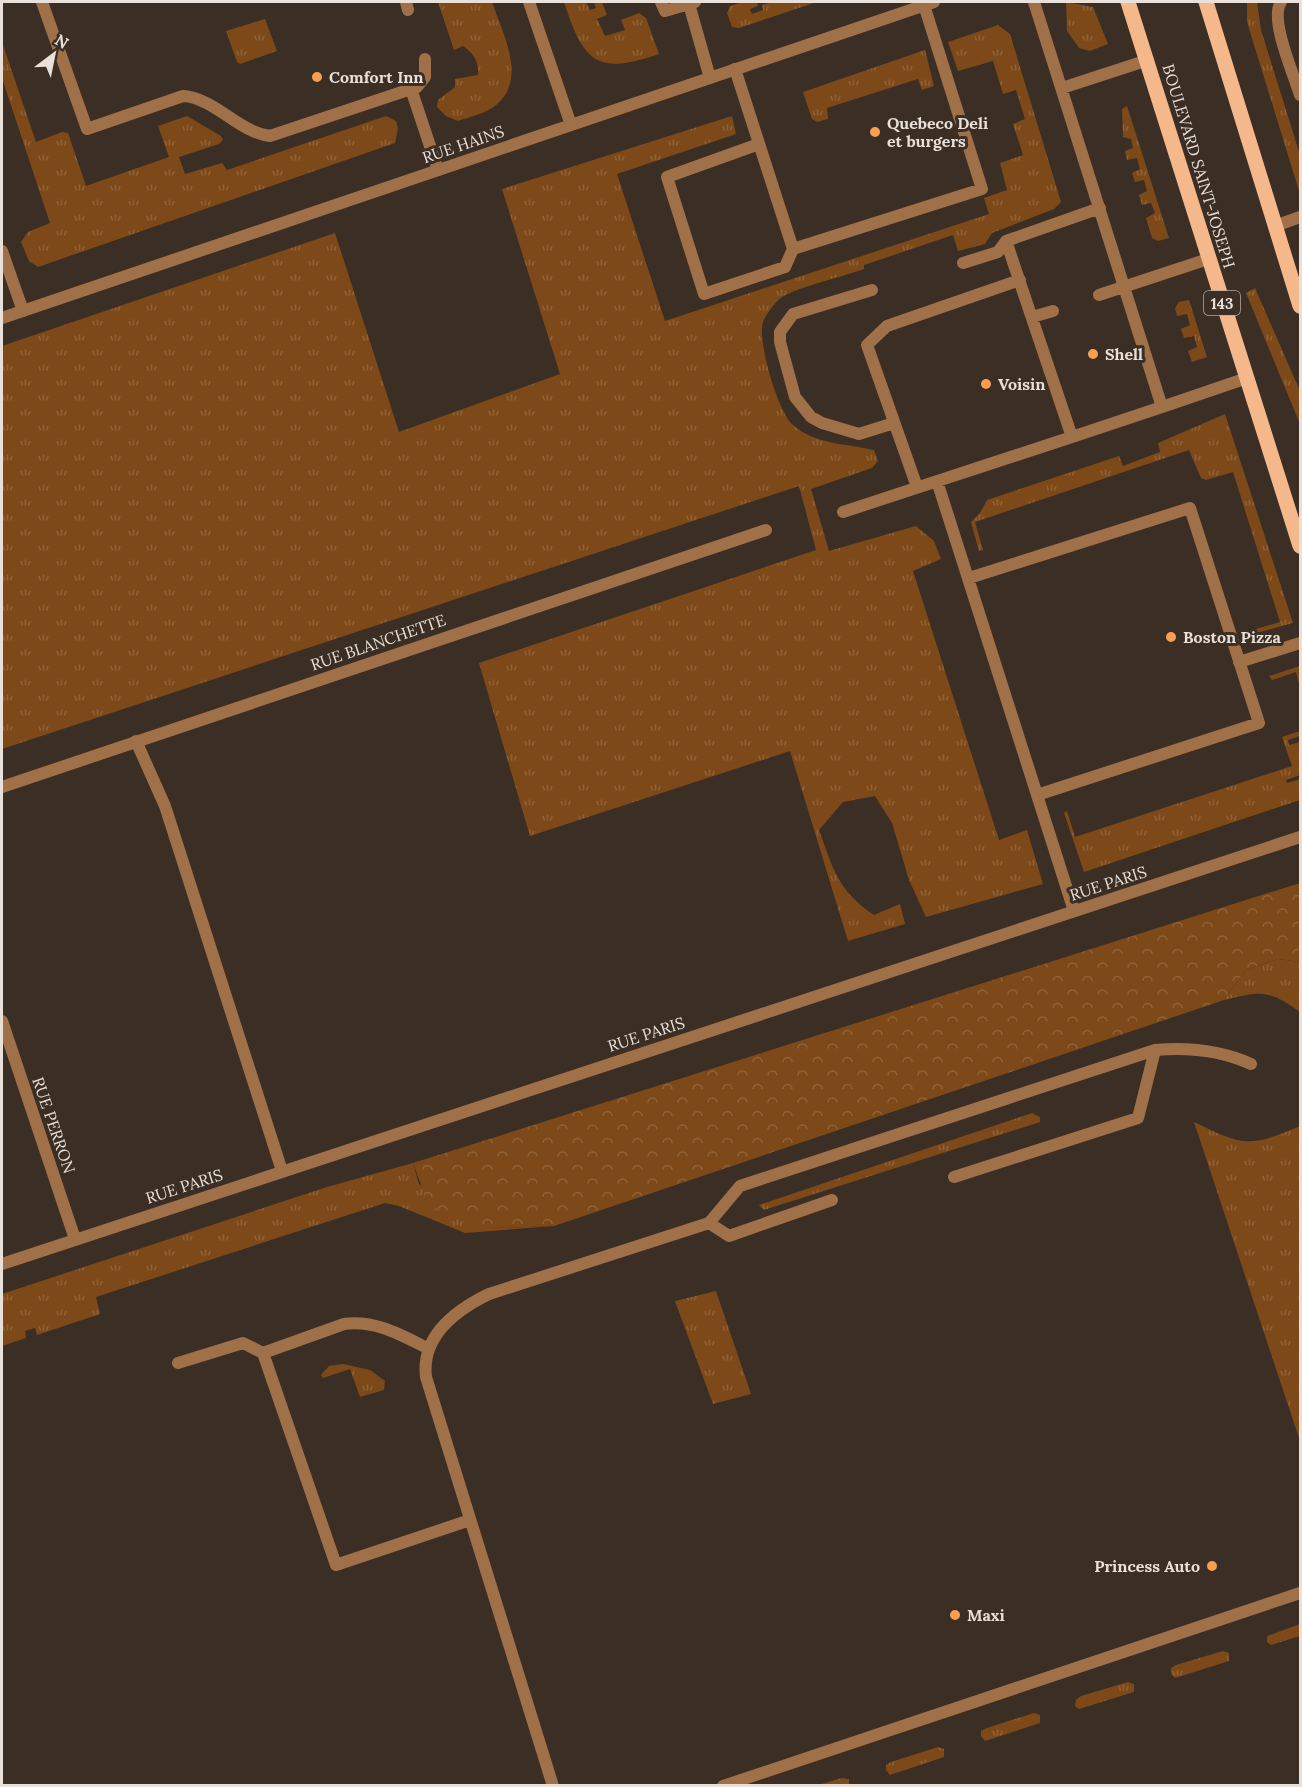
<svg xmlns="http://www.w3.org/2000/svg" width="1302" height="1787" font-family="Lora,serif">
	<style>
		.grass { fill: url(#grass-tufts) }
		.forest { fill: url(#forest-crowns) }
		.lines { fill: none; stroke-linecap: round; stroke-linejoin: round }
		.lane { stroke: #a07049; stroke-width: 12 }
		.street { stroke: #a07049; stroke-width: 12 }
		.primary { stroke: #f4b88a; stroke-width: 15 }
		.poi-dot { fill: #fa9f4f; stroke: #3b2e24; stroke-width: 2 }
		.labels { text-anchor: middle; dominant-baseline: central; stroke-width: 6; stroke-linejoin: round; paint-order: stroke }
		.shield { fill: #3b2e24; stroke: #b4aba3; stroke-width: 1.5 }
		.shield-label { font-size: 15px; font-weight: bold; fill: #e8e0d9 }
		.poi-label { font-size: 16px; font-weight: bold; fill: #e8e0d9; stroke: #3b2e24; text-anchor: start }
		.street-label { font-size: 16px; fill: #e8e0d9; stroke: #3b2e24 }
	</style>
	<defs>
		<pattern id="grass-tufts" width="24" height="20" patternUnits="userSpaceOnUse" patternTransform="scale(1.5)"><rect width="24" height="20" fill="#7d4918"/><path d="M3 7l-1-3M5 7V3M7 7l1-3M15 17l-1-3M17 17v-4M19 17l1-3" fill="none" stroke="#8f6339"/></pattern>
		<pattern id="forest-crowns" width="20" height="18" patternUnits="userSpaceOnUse" patternTransform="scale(1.5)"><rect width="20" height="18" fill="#7d4918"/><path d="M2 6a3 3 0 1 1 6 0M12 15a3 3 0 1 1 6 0" fill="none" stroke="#8f6339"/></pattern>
	</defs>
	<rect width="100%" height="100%" fill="#3b2e24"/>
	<path class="grass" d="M438,2h54c11,33 38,80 0,106 -9,6 -23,9 -34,13l-12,-5 -9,-9 1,-7 17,-13v-8l23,-4c1,-14 -4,-21 -15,-29l-9,4z
		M564,2h22l4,8 6,-2 -2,-6h8l5,13 -10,4 8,17 20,-6 -4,-10 18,-7 7,5 13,36c-63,22 -76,7 -95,-52z
		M743,2h14l1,4 -8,3 2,5 11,-4 -1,-5 10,-3h45l-78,26 -7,-1 -5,-14 3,-7z
		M1066,2l27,5 15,37 -18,7 -11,-3 -12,-17z
		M1247,2h10l4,28 39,125v39l-53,-172z
		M265,19l12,32 -37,13 -3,-2 -11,-31z
		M998,25l12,9 51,168 -7,7 -62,24 -7,11 -27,7 -5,-16 -89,30v4c-22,8 -63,17 -82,28 -7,5 -16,17 -19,25 -6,19 15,90 30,103 20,19 55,19 81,25l4,11 -6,7 -61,21 18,62 87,-25 18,15 7,18 -28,12 86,269 28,-10 16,54 -117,33 -17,-37 -17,-57 -17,-27 -32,6 -24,28c14,39 19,61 55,85l26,-11 5,20 -57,17 -58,-190 -260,85 -51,-173 337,-113 -17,-64 -797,263v-403l333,-113 64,199 161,-58 -58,-185 230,-73 4,18 -119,40 48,147 324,-107 -5,-16 23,-8 -7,-27 23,-8 -10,-31 12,-5 -9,-29 -13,4 -10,-33 -35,10 -10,-29z
		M2,42l34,100 26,-10 6,1 18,53 83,-29 -11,-31 29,-10 34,20 2,4 -4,4 -40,13 6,17 37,-11 5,7 159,-54 10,5 2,7 -3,15 -357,124 -9,-6 -8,-19 7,-10 22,-9 -48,-145z
		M925,50l9,36 -12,4 -4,-11 -91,29 1,11 -11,3 -5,-3 -9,-27z
		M1127,106l42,132 -11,3 -6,-3 -6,-20 9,-5 -4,-10 -9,2 -3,-10 8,-4 -3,-11 -9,2 -3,-9 8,-4 -3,-11 -10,2 -2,-9 8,-3 -2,-9 -8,-2 -1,-28z
		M1255,288l45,103v33l-54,-131z
		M1189,300l18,57 -15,5 -4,-11 9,-4 -3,-11 -10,2 -3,-9 9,-4 -3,-11 -10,2 -2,-8 4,-6z
		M1225,414l68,209 -37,10v-4l24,-7 -47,-150 -27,8 -5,-2 -12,-28 -214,72 8,28 -4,1 -8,-29 9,-9 7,-13 132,-44 4,10 37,-14 -2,-9z
		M1300,666v22l-4,-16 -24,8 -3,-4z
		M1300,731v5l-12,4 1,5 11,-3v33l-14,5 1,3 13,-4v21l-216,72 -20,-59 3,-2 8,26 217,-71 -10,-29z
		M1278,959l22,3v50c-32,-23 -39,-21 -76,-12l22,-30z
		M1032,1113l8,4v5l-276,88 -5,-5z
		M1194,1122c50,24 54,26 106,4v315z
		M413,1163l6,21 70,44 65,-2 -89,7 -66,-27 -14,-3 -289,94 4,17 -63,21 -2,-7 -10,3 1,7 -24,8v-52l325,-107z
		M716,1291l35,103 -38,10 -38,-103z
		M343,1364l27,6 15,11 -1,9 -24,7 -10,-28 -27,9 -2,-3 8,-9z
		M1300,1624v12l-29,9 -4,-3v-6z
		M1223,1651l6,2v8l-54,17 -4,-4v-6l5,-3z
		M1128,1682l6,2v8l-55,17 -4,-3 1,-6 5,-4z
		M1034,1713l6,2v8l-55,18 -4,-5v-5l6,-3z
		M938,1747l6,2v8l-54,18 -4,-5v-5l5,-3z
		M842,1778l7,1v6h-31z"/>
	<path class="forest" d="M1300,883v79l-22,-3 -32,11 -22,30 -670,226 -65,2 -60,-22 -16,-43z"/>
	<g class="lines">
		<path class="lane" d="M42,2l45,127 96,-33c32,2 55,36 87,40l147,-49 8,-10v-18
			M406,2l2,8
			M661,2l4,9 24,-7
			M695,2l-6,2 21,74
			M1034,2l128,405 85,-29
			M1281,2c-12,17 13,73 19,93
			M735,69l58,180 189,-60 -58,-184
			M1062,88l86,-28
			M411,89l27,81
			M759,144l-92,33 37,117 81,-27 8,-18
			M1100,208l-94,33 66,196 90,-30
			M1275,226l25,-9
			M2,251l21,60
			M963,263l35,-11 8,-11
			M872,290l-79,24 -13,18v10l15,55 16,20 11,6 37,11 35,-11
			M1099,295l109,-36
			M1032,317l21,-6
			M937,481l137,430
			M917,487l-50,-142 20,-19 133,-46
			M843,512l229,-75
			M969,578l221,-70 69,215 -222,72
			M1239,662l61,-19
			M136,741l29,65 117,365
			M954,1177l184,-59 17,-68
			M709,1223l20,13 103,-36
			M429,1349c-28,-14 -53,-29 -85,-25l-81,29 73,212 134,-45
			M178,1363l65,-20 20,10
			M553,1786l-127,-409c-5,-41 30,-67 63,-83l220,-71 31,-37 415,-136c33,-3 65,0 96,14
			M723,1786l577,-193"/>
		<path class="street" d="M529,2l42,123
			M2,318l932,-316
			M2,787l764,-257
			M2,1021l73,218
			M2,1264l1298,-427"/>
		<path class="primary" d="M1128,2l172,544
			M1206,2l94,304"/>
	</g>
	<g class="poi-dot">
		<circle cx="317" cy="77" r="6"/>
		<circle cx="875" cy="132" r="6"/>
		<circle cx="1093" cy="354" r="6"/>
		<circle cx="986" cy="384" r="6"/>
		<circle cx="1171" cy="637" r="6"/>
		<circle cx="1212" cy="1566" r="6"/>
		<circle cx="955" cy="1615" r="6"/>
	</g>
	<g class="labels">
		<rect class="shield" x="1204" y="291" width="36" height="24" rx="4.5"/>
		<g class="shield-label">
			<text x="1222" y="303">143</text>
		</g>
		<g class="poi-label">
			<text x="329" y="77">Comfort Inn</text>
			<text x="887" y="123">Quebeco Deli<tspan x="887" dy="18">et burgers</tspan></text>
			<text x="1105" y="354">Shell</text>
			<text x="998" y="384">Voisin</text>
			<text x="1183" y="637">Boston Pizza</text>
			<text x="1200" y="1566" text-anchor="end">Princess Auto</text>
			<text x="967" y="1615">Maxi</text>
		</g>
		<g class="street-label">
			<text transform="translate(463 144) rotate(-19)">RUE HAINS</text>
			<text transform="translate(1199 166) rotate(73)">BOULEVARD SAINT-JOSEPH</text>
			<text transform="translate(378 642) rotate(-19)">RUE BLANCHETTE</text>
			<text transform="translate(1108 883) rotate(-18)">RUE PARIS</text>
			<text transform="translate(646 1034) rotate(-18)">RUE PARIS</text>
			<text transform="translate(54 1125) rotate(71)">RUE PERRON</text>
			<text transform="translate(184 1186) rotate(-18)">RUE PARIS</text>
		</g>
	</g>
	<rect width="1302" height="1787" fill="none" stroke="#e8e0d9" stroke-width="6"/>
	<g transform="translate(54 54) rotate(32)" stroke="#3b2e24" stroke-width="4.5" paint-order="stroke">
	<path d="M0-4.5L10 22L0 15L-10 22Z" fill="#e8e0d9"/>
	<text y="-9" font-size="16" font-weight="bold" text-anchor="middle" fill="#e8e0d9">N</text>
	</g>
</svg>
